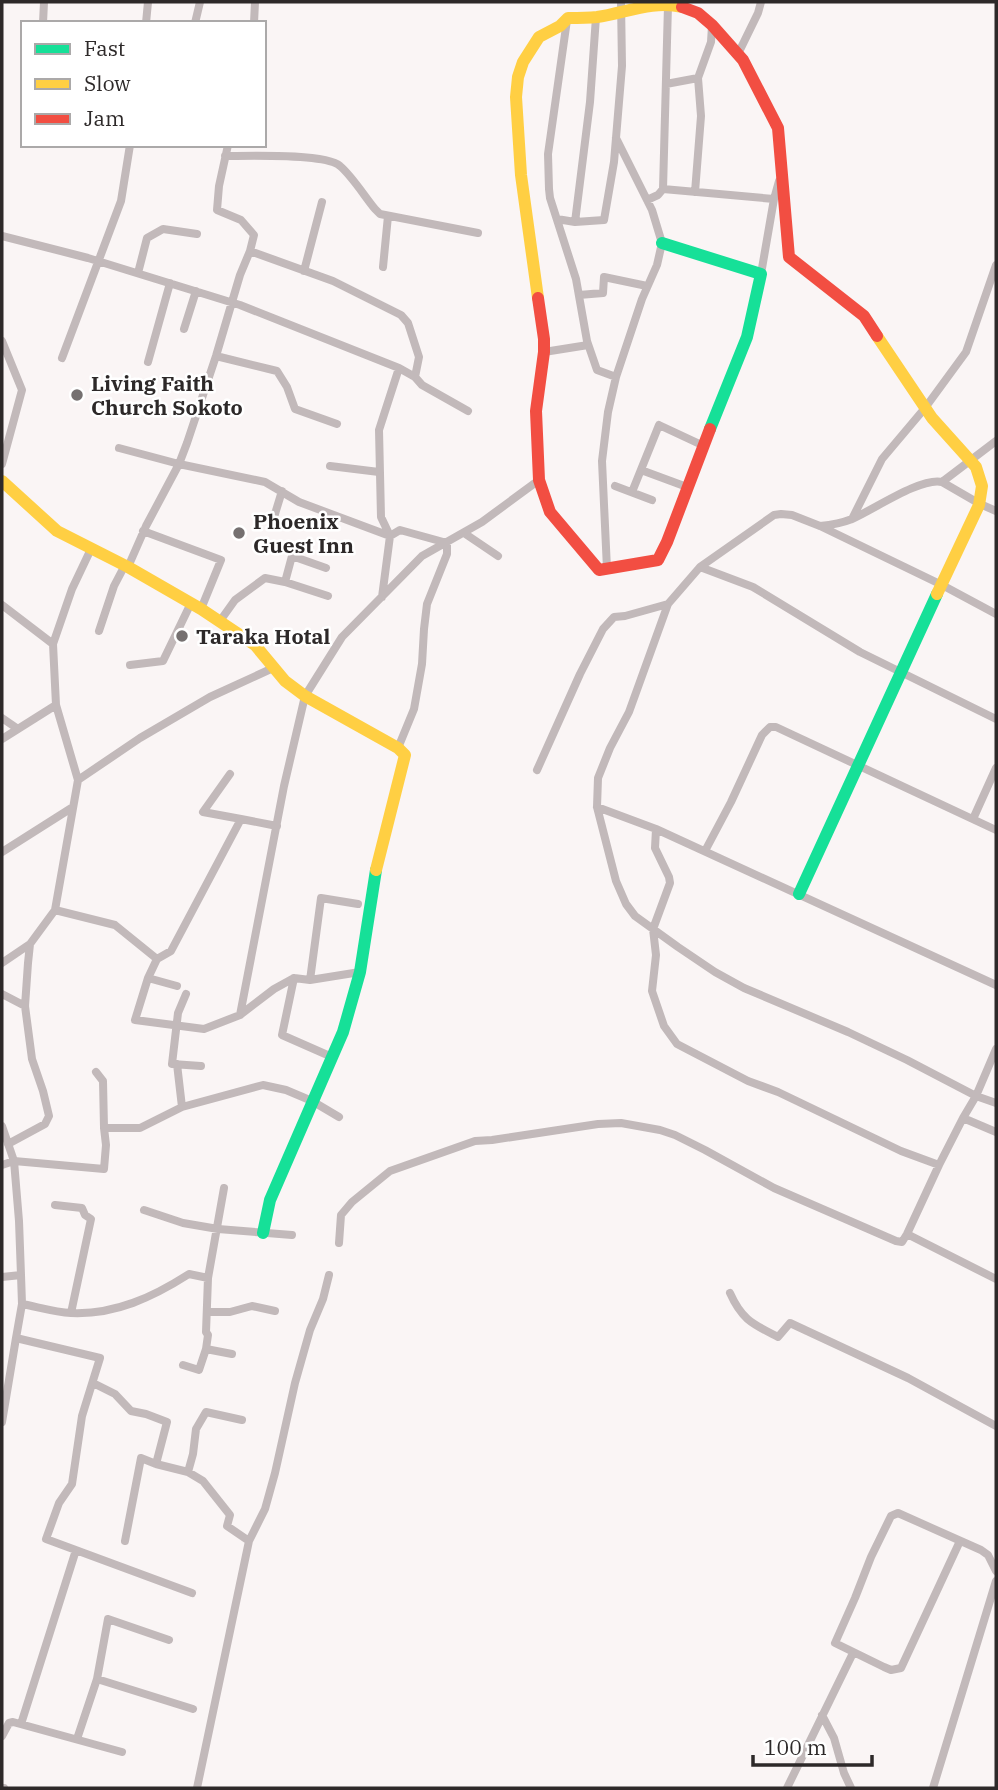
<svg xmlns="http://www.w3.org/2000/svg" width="998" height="1790" font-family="'IBM Plex Serif',serif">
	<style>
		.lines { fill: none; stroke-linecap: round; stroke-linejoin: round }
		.street { stroke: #c2b9ba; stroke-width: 8 }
		.fast { stroke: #16e098; stroke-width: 12 }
		.slow { stroke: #ffcf43; stroke-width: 12 }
		.jam { stroke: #f24e42; stroke-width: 12 }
		.poi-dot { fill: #757070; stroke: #fff; stroke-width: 2.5 }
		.labels { text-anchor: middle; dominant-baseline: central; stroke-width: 5; stroke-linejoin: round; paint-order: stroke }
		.poi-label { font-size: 21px; font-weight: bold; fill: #2d2929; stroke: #fff; text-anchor: start }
	</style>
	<rect width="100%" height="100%" fill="#faf5f5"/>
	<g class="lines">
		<path class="street" d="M567,20l-19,134 1,35 1,9 26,81 11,62 10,29 19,7
			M43,23l1,-21
			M146,23l2,-21
			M195,23l5,-21
			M254,23l1,-21
			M738,54l20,-41 3,-11
			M666,84l32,-6
			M225,156c22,0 101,-3 115,10 12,10 25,31 35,43l5,5 98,19
			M663,189l111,10
			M695,192l6,-76 -3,-38 13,-36 1,-16
			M647,200l11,-5 5,-6 5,-184
			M557,219l18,3 29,-2 10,-58 8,-96 -1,-64
			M575,222l15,-120 6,-85
			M2,236l86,22 152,47 159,63 16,9 7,8 46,26
			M250,251l83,30 68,34 7,8 11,34 -4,20
			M383,267l5,-51
			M304,271l18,-69
			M138,273l9,-35 16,-9 34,5
			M761,274l13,-75 5,-18
			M579,295l24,-2 1,-16 43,9
			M184,329l12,-38
			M2,341l20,49 -20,74
			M544,352l44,-7
			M216,356l61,15 10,16 8,22 42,15
			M62,358l59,-157 9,-56
			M148,362l22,-79
			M119,448l60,16 86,18 34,20 91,34 10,-6 47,13v11l-20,50 -3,25 -2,35 -8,45 -16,39
			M330,466l49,6
			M641,470l46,17
			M942,482l54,-41
			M615,486l37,14
			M632,492l27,-67 45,21
			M852,519l30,-60 43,-51 41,-56 30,-87
			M820,526c11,-1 22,-3 32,-7 21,-9 69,-42 90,-37l38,22 16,7
			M271,527l11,-36
			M143,531l78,29 -20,49
			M464,533l34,23
			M128,567l18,-41 33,-62 8,-21 29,-87 24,-81 10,-24 4,-16 -13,-15 -24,-10 2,-24 9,-41
			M700,567l74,-52 7,-1 11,1 28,11 122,59 54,29
			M607,569l-5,-108 6,-49 8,-35 26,-78 15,-34 5,-22 -10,-33 -36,-72
			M285,582l7,-26 34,12
			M382,597l8,-61 -9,-19 -2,-87 20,-62
			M668,604l-39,108 -19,36 -12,30 -1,29 19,74 10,23 9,12 43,31 37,25 29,16 104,44 59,28 69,36 20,7
			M2,605l51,39
			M220,621l15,-21 30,-22 20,4 43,14
			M99,631l15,-45 11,-21
			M130,665l33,-4 28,-58
			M2,718l16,11
			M2,739l54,-34
			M537,770l43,-96 23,-45 11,-12 11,-1 43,-12 32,-37 53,20 107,65 136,67
			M230,774l-27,38 38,7
			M78,780l62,-42 70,-41 63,-29
			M597,807l59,22 340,156
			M973,819l23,-51
			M277,826l-36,-7 -70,132 -14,8 -9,19 -13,42 69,9 36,-14 34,-26 20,-11 16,2 50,-8
			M656,829l-1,19 14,29 1,6 -17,46 3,26 -4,36 12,35 13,18 71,37 30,11 123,59 38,14
			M705,851l26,-49 31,-67 8,-8h6l220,103
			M2,852l71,-45
			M55,910l60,15 42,34
			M2,963l28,-19
			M148,978l29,8
			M294,978l-12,57 50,22
			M310,980l11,-82 37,6
			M2,994l23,12
			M186,994l-8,19 -6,51 29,2
			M240,1015l44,-229 21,-90 37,-59 80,-81 60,-34 57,-42
			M177,1064l5,43
			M96,1072l7,9 1,47
			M963,1118l13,-22 20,-47
			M2,1126l12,35 5,60 2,54
			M8,1144l37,-20 4,-8 -6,-25 -11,-32 -7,-53 3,-43 2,-19 25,-34 23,-130 -22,-75 -3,-61 19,-55 19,-40
			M2,1165l12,-4 90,8 2,-24 -2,-17h36l42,-21 81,-22 23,5 26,11 27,16
			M55,1205l27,3 3,7 6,4 -20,94
			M144,1210l39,13 35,6 74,6
			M907,1234l89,45
			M339,1243l2,-28 11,-13 38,-31 85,-30 17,-1 106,-16 23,-1 39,7 15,5 30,15 69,38 122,53 6,1 5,-8 32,-69 24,-47 33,14
			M2,1277l19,-2 1,29 -6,34 84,20 -18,58 -10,68 -13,19 -13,36 146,54
			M730,1293c12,27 23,31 48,44l12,-14 118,55 88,48
			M22,1304c16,3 33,8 49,9 44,2 82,-16 118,-39l19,4
			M207,1312h23l22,-6 23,5
			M206,1349l26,5
			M183,1365l16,5 7,-21 2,-14 -2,-3 2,-54 16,-90
			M93,1383l22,11 16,17 15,3 21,8 -11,42 32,8 15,9 27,34 -3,11 22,15
			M2,1422l14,-84
			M188,1472l5,-18 3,-25 10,-17 36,8
			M125,1541l16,-83 15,6
			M960,1541l-59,127 -10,2 -7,-3 -49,-24 20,-45 16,-41 20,-41 7,-3 83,37 7,5 8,16
			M97,1679l96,30
			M822,1715l12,23 10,35 7,15
			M21,1724l55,-174
			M2,1736l7,-13 4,-1 109,30
			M77,1739l20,-60 11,-60 61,21
			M2,1788h2
			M197,1788l52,-247 16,-32 10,-36 20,-90 15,-53 13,-31 6,-24
			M787,1788l66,-135
			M933,1788l63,-207"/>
		<path class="fast" d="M662,243l99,31 -14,63 -37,92
			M799,894l138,-300
			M263,1233l7,-33 73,-168 17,-60 16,-102"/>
		<path class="slow" d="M538,298l-17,-123 -5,-78 2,-20 5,-15 16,-25 21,-11 8,-8c9,0 19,0 29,-1 28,-4 56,-17 85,-10
			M877,336l55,82 44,49 6,19 -3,19 -42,89
			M2,481l55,50 71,36 73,42 54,36 30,36 20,15 93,52 7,7 -29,115"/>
		<path class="jam" d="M682,7l16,6 14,12 31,35 35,68 11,129 75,59 13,20
			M538,298l6,41v13l-8,59 3,69 11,32 49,58 59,-10 9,-18 43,-113"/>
	</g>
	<g class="poi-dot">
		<circle cx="77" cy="395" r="7"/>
		<circle cx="239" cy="533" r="7"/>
		<circle cx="182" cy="636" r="7"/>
	</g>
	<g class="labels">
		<g class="poi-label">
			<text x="91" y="383">Living Faith<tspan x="91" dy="24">Church Sokoto</tspan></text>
			<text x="253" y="521">Phoenix<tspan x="253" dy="24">Guest Inn</tspan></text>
			<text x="196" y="636">Taraka Hotal</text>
		</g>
	</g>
	<rect width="998" height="1790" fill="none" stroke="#2d2929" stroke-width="7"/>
	<rect x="21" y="21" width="245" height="126" fill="#ffffff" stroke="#aba9a9" stroke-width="2"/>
	<rect x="35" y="44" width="35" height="10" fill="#16e098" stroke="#aba9a9" stroke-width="2"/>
	<text x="84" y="56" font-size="21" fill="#2d2929">Fast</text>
	<rect x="35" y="79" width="35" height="10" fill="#ffcf43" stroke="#aba9a9" stroke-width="2"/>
	<text x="84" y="91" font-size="21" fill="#2d2929">Slow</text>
	<rect x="35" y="114" width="35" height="10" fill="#f24e42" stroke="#aba9a9" stroke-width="2"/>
	<text x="84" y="126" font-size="21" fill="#2d2929">Jam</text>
	<path d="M753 1755v10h119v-10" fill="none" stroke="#2d2929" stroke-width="3.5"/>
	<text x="764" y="1755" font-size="21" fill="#2d2929" stroke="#ffffff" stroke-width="5" paint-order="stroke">100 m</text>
</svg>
